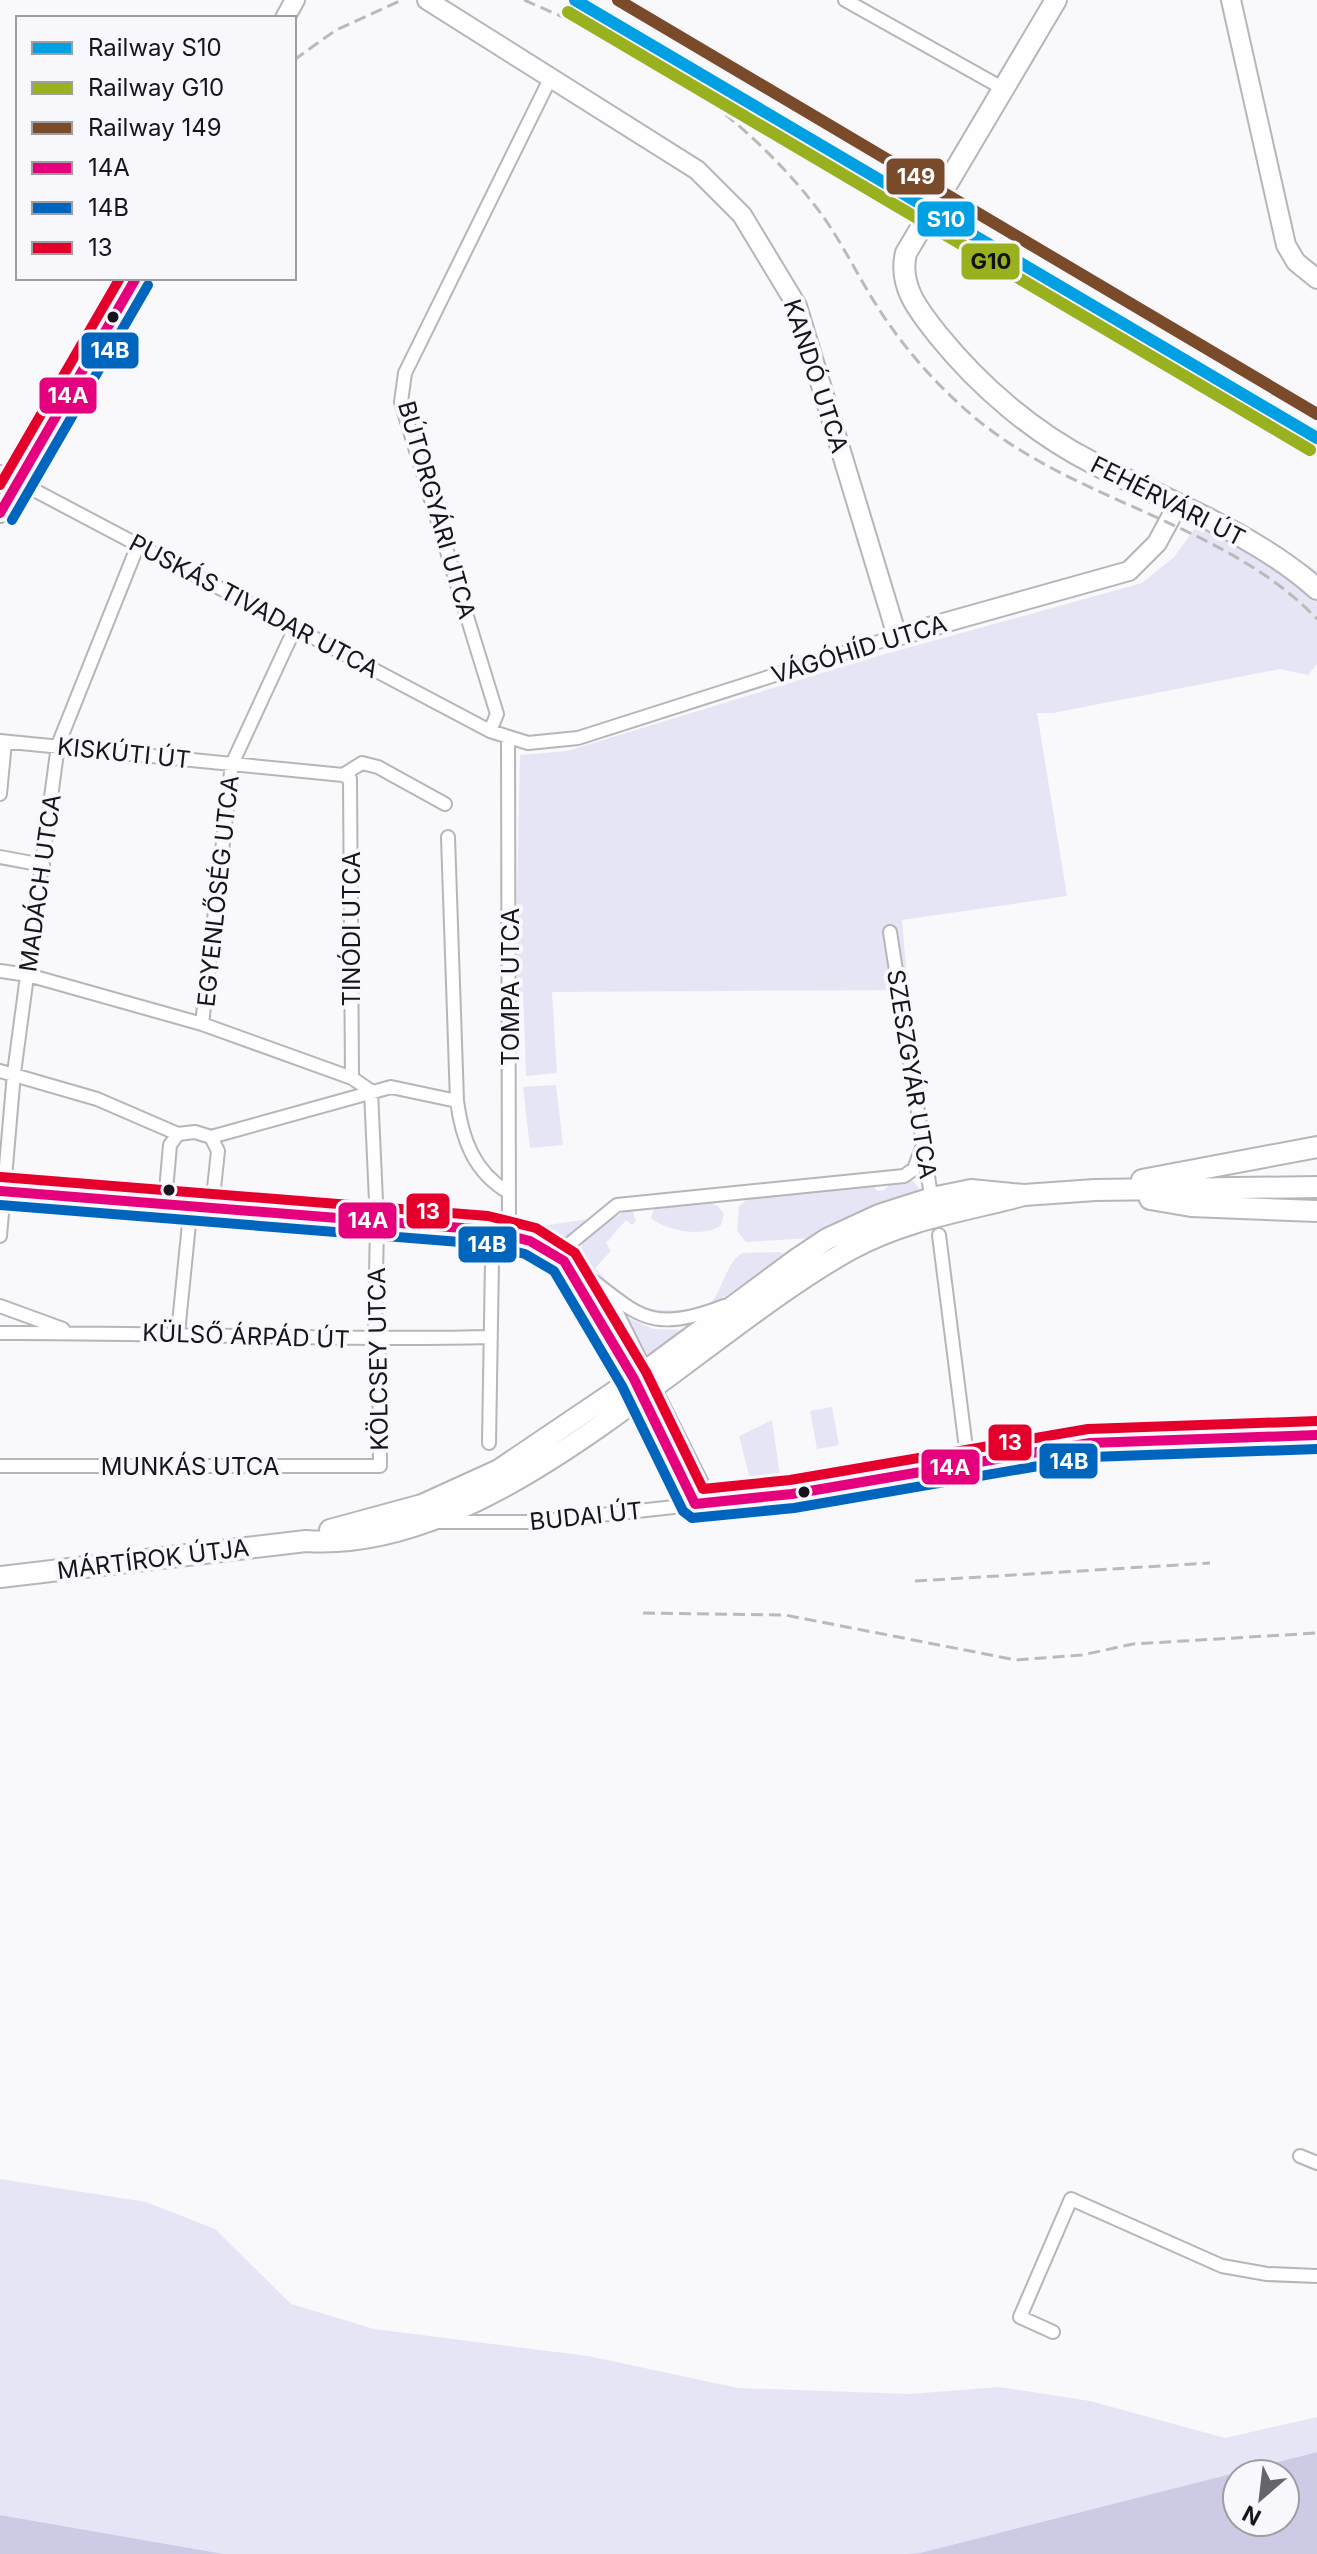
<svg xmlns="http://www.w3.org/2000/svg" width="1317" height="2554" font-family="Inter,sans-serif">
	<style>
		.green { fill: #e6e5f6 }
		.water { fill: #cdcae5; fill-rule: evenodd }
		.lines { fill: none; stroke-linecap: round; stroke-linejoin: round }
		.street-casing { stroke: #b6b5ba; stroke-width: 16 }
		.secondary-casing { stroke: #b6b5ba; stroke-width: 22 }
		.primary-casing { stroke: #b6b5ba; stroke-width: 24 }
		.street { stroke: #fefefe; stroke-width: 12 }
		.secondary { stroke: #fefefe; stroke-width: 18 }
		.primary { stroke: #fefefe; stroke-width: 20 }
		.rail { stroke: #bababa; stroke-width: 3; stroke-dasharray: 12 6; stroke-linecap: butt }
		.bus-1-casing { stroke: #f8f7fc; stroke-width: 16 }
		.bus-2-casing { stroke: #f8f7fc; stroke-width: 16 }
		.bus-3-casing { stroke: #f8f7fc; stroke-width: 16 }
		.bus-1 { stroke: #e5007d; stroke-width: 10 }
		.bus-2 { stroke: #0065bd; stroke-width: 10 }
		.bus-3 { stroke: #e4002b; stroke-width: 10 }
		.rail-1-casing { stroke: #f8f7fc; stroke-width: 18 }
		.rail-2-casing { stroke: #f8f7fc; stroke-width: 18 }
		.rail-3-casing { stroke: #f8f7fc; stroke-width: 18 }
		.rail-1 { stroke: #00a0e3; stroke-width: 12 }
		.rail-2 { stroke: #99b01f; stroke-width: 12 }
		.rail-3 { stroke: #7a4b2a; stroke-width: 12 }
		.bus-dot { fill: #16151c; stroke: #f8f7fc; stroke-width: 3 }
		.labels { text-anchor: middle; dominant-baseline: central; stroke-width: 8; stroke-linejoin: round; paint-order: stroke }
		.street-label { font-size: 24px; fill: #16151c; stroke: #f8f7fc }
		.line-badge { stroke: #f8f7fc; stroke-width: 3 }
		.badge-label { font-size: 22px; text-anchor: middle; font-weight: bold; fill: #fff }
		.pale-badge-label { font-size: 22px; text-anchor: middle; font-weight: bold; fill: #111 }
	</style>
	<rect width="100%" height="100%" fill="#f9f8fb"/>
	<path class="green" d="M1211,506l106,65v93l-9,11 -28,-6 -227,44h-16l30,183 -165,24 6,70 -356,2 5,81 -31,3 -3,-84h-8l5,-237 47,-4 297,-91 278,-77 32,-26z
		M556,1085l7,60 -33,3 -7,-61z
		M910,1178l9,10 -7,8 -101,42 -65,4 -9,-11 2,-25 10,-8 123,-14 5,7 8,-1 6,-9z
		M708,1202l10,4 6,8 -3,11c-16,13 -55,6 -70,-7l3,-9z
		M626,1210l7,2 3,9 -4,4 -6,-5 -20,23 5,8 -16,17c32,34 35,44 83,42 13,0 27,1 35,-10 11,-15 13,-36 29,-47l39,-1 3,3 -73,51 -23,11 -17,3 -35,-10 -57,-55 5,-17z
		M589,1219l-29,22 -39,-12z
		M626,1317l27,12 35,1 -40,29z
		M832,1407l7,38 -22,4 -7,-38z
		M772,1420l9,63 -29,4 -13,-51z
		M0,2179l146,23 69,27 76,75 83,25 214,27 150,32 172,6 89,-7 91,14 135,37 92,-21v35l-397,101 -17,1h-679l-224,-39z"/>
	<path class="water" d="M1317,2452v102h-414l17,-1zM1237,2474h48v48h-48z
		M0,2515l224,39h-224z"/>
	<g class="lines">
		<defs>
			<path id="street" d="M845,0l159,89
				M0,472l490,259 38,12 50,-5 319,-102
				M490,731l7,-17 -96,-312 4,-29 146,-296
				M508,739l1,496
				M0,741l343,34 7,4 2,299
				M343,775l19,-12 16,4 67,37
				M0,794l5,-52
				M448,837l9,264
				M0,857l43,8
				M890,932l42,270
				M0,971l28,4 174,49 150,54 19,13 6,132 -2,107 4,9 1,127h-380
				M202,1024l30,-260 63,-136
				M0,1071l97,28 81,35
				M211,1137l180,-50 66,14c5,38 17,71 51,91
				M0,1191l487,39 43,11 34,20 70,118 61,125
				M165,1202l5,-57 8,-11 17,-2 16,5 7,14 -6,56
				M939,1235l29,229
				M0,1236l14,-163 44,-328 80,-200
				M556,1255l61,-50 287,-29 10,-7 9,-24
				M567,1263c66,41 71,77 157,43
				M608,1295l104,208
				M0,1306l63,23
				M0,1333c164,-1 328,8 491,4
				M178,1333l13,-129
				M489,1443l3,-182
				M434,1522h102l231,-25 323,-54 227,-8
				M1300,2156l17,7
				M1053,2332l-33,-15 51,-118 151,67 45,8 50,2"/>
			<path id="secondary" d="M427,0l270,170 45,45 55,91 100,330 232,-65 28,-28 21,-39
				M1231,0l55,245 10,17 21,17
				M285,18l10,-18
				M0,513l136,-235"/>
			<path id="primary" d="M1056,0l-150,253c-8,33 13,58 32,82 42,52 96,98 155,128 75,39 160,69 224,126
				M1142,1180l175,-33
				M1150,1199l41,7 126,5
				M330,1530l92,-25 77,-35 148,-100 150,-111 30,-20 52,-24 53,-17 39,-8 53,5 71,-5 222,-3
				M0,1577l306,-36c190,13 386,-204 545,-292 55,-30 113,-38 173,-54"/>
		</defs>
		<use href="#street" class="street-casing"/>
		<use href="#secondary" class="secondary-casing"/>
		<use href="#primary" class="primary-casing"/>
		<use href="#street" class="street"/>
		<use href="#secondary" class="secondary"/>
		<use href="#primary" class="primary"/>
		<path class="rail" d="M524,0l82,36
			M294,60l42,-30 66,-30
			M725,114c36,30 69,63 97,101 20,28 35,59 53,88 27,43 60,81 99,114 102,86 250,105 343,202
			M915,1581l295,-18
			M643,1613l142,2 231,45 66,-5 51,-11 184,-11"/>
		<defs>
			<path id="bus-1" d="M0,513l136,-235
				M0,1191l487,39 43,11 34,20 70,118 61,125 97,-10 298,-51 227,-8"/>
			<path id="bus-2" d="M12,520l136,-235
				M0,1205l485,39 40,10 29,17 68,115 61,125 9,7 102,-10 297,-51 226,-8"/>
			<path id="bus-3" d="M0,485l120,-207
				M1,1177l487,39 48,12 39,25 71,119 57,117 87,-9 298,-51 229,-8"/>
		</defs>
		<use href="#bus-1" class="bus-1-casing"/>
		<use href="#bus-2" class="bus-2-casing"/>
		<use href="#bus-3" class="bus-3-casing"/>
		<use href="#bus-1" class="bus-1"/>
		<use href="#bus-2" class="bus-2"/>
		<use href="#bus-3" class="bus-3"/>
		<defs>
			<path id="rail-1" d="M575,0l742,438"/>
			<path id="rail-2" d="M568,12l742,438"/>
			<path id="rail-3" d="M618,0l699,414"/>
		</defs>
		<use href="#rail-1" class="rail-1-casing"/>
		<use href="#rail-2" class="rail-2-casing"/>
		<use href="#rail-3" class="rail-3-casing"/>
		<use href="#rail-1" class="rail-1"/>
		<use href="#rail-2" class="rail-2"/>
		<use href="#rail-3" class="rail-3"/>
	</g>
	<g class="bus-dot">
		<circle cx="113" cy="317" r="7"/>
		<circle cx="169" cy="1190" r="7"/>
		<circle cx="804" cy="1492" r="7"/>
	</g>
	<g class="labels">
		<g class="street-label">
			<text transform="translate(816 376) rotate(72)">KANDÓ UTCA</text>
			<text transform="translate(1168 501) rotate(27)">FEHÉRVÁRI ÚT</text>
			<text transform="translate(437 510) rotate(74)">BÚTORGYÁRI UTCA</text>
			<text transform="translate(254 606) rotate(28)">PUSKÁS TIVADAR UTCA</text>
			<text transform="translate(859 649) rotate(-17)">VÁGÓHÍD UTCA</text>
			<text transform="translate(124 753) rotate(6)">KISKÚTI ÚT</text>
			<text transform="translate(40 883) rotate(-82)">MADÁCH UTCA</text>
			<text transform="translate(218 891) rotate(-84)">EGYENLŐSÉG UTCA</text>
			<text transform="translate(351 929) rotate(-90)">TINÓDI UTCA</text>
			<text transform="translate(510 987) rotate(-90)">TOMPA UTCA</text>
			<text transform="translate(912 1074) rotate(81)">SZESZGYÁR UTCA</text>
			<text transform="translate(246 1336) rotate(2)">KÜLSŐ ÁRPÁD ÚT</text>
			<text transform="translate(378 1359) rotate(-91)">KÖLCSEY UTCA</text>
			<text x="190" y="1466">MUNKÁS UTCA</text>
			<text transform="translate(586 1516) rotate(-6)">BUDAI ÚT</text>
			<text transform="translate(153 1559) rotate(-7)">MÁRTÍROK ÚTJA</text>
		</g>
	</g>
	<g class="line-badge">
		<rect x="885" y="157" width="61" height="39" rx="8" fill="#7a4b2a"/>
		<rect x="916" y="200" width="60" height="38" rx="8" fill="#00a0e3"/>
		<rect x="960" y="242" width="61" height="39" rx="8" fill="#99b01f"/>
		<rect x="80" y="331" width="60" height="39" rx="8" fill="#0065bd"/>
		<rect x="38" y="376" width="60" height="39" rx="8" fill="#e5007d"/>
		<rect x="405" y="1192" width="46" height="38" rx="8" fill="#e4002b"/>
		<rect x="337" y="1201" width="61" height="39" rx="8" fill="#e5007d"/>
		<rect x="457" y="1225" width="61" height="39" rx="8" fill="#0065bd"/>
		<rect x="987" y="1423" width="46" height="39" rx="8" fill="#e4002b"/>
		<rect x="1038" y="1442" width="61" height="38" rx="8" fill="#0065bd"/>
		<rect x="920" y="1448" width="61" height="38" rx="8" fill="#e5007d"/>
	</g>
	<g class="badge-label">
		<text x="916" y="184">149</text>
		<text x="946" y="227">S10</text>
		<text x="110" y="358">14B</text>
		<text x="68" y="403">14A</text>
		<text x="428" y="1219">13</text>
		<text x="368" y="1228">14A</text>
		<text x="487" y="1252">14B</text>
		<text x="1010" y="1450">13</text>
		<text x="1069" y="1469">14B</text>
		<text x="950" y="1475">14A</text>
	</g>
	<g class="pale-badge-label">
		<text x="991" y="269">G10</text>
	</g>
	<rect x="16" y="16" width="280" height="264" fill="#f8f7fc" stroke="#9e9da2" stroke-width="2"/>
	<rect x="32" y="42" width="40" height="12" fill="#00a0e3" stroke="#9e9da2" stroke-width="2"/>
	<text x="88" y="56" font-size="24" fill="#16151c">Railway S10</text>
	<rect x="32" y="82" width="40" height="12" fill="#99b01f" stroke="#9e9da2" stroke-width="2"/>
	<text x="88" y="96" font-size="24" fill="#16151c">Railway G10</text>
	<rect x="32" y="122" width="40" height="12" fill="#7a4b2a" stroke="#9e9da2" stroke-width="2"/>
	<text x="88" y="136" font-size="24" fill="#16151c">Railway 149</text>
	<rect x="32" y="162" width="40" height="12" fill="#e5007d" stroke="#9e9da2" stroke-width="2"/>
	<text x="88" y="176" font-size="24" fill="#16151c">14A</text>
	<rect x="32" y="202" width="40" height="12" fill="#0065bd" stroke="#9e9da2" stroke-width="2"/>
	<text x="88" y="216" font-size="24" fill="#16151c">14B</text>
	<rect x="32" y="242" width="40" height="12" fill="#e4002b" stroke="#9e9da2" stroke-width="2"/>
	<text x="88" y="256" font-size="24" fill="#16151c">13</text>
	<g transform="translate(1261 2498) rotate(208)"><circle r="38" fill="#f8f7fc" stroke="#9e9da2" stroke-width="2"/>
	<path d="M0-6L14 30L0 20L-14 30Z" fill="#65646a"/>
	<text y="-12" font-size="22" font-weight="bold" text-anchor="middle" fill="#16151c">N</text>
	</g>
</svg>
